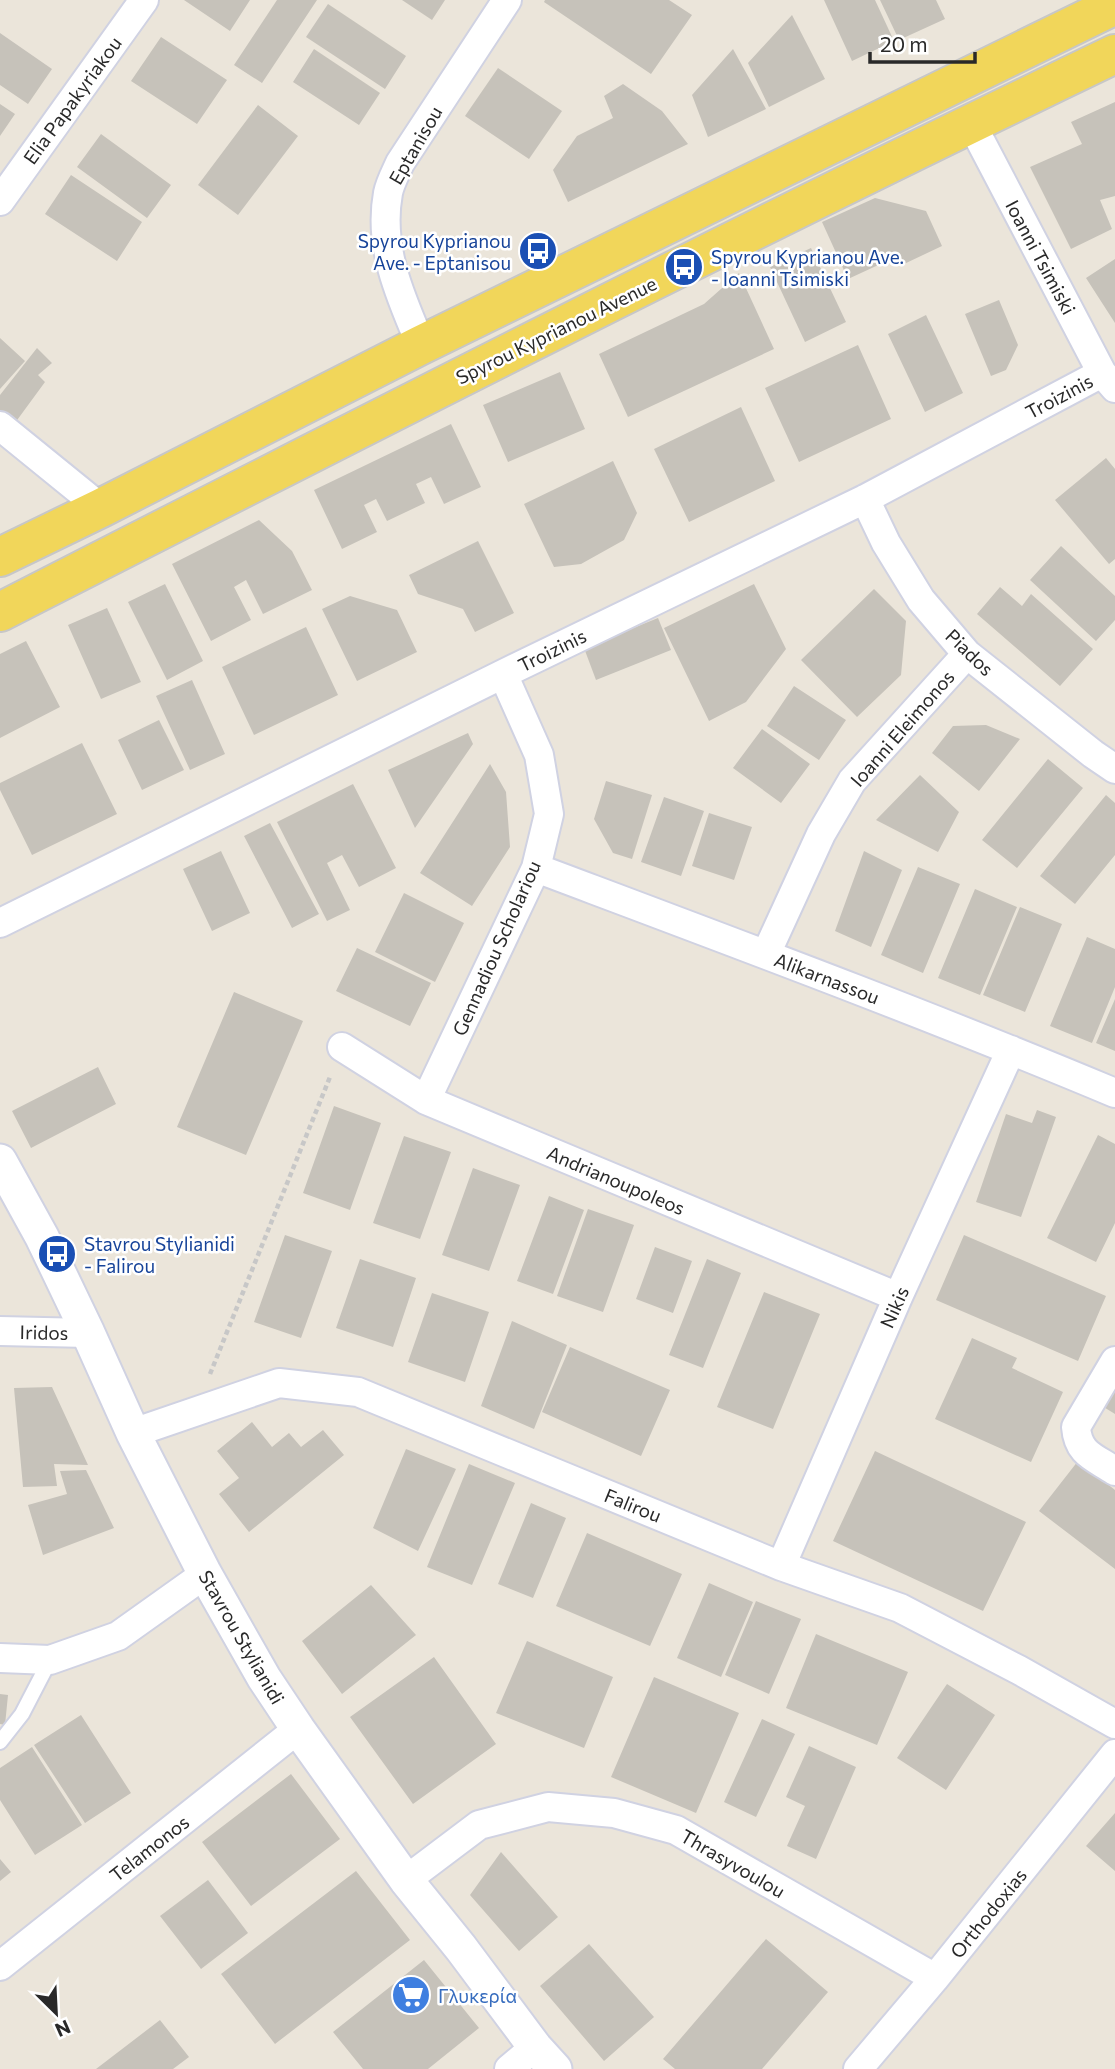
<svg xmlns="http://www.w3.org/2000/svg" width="1115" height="2069" font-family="Commissioner,sans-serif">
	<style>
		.building { fill: #c6c2ba }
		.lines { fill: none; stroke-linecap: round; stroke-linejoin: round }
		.service-casing { stroke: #d0d2e2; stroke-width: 18 }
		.minor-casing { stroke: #d0d2e2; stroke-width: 32 }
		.tertiary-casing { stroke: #d0d2e2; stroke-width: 37 }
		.primary-casing { stroke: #c7c7c7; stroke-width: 42 }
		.path { stroke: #c7c7c7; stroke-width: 4.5; stroke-dasharray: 5 3.5; stroke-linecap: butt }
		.service { stroke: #fff; stroke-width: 14 }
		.minor { stroke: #fff; stroke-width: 28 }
		.tertiary { stroke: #fff; stroke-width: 33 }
		.primary { stroke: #f1d65a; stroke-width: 38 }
		.labels { text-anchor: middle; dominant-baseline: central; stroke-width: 5; stroke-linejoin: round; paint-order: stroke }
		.street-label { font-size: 19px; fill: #292929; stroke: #fff }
		.transit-label { font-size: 19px; fill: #164399; stroke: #fff; text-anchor: start }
		.shop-label { font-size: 19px; fill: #366cbe; stroke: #fff; text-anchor: start }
	</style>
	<rect width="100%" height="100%" fill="#ebe5da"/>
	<path class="building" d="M184,0h66l-20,31z
		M277,0h40l-55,83 -28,-18z
		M402,0h43l-13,20z
		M545,0h124l23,15 -41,59 -107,-72z
		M824,0h51l19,41 -42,20z
		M880,0h56l9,19 -46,21z
		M328,4l78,52 -21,33 -79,-52z
		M792,15l33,64 -56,28 -21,-44z
		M0,33l52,36 -24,35 -28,-19z
		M161,37l66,43 -30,44 -66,-43z
		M314,49l66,44 -21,32 -66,-43z
		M733,49l33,60 -58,28 -16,-42z
		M498,68l64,43 -33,48 -64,-43z
		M623,84l39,27 26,33 -120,58 -15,-32 24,-34 36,-18 -9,-22z
		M1115,102v94l-15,4 12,29 -41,20 -41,-82 52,-23 -11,-22z
		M0,104l15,10 -15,22z
		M258,105l40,31 -60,79 -40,-30z
		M101,134l70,51 -24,33 -70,-51z
		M71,175l71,47 -25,39 -72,-47z
		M875,198l51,13 16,35 -38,18 -4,-9 -52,24 -26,-57z
		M811,248l35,74 -41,20 -35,-75z
		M1115,259v64l-29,-45z
		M739,273l35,76 -146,68 -29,-63 105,-50z
		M999,300l19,45 -12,25 -15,6 -26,-62z
		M926,315l37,78 -38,19 -37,-78z
		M0,338l25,23 -25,28z
		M858,345l33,74 -92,43 -34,-74z
		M37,348l15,15 -14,12 7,7 -33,45 -12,-8v-24z
		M560,372l25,57 -77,33 -25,-57z
		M741,407l34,74 -86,41 -35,-73z
		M451,424l30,63 -37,17 -13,-27 -15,7 9,19 -38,18 -11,-22 -12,6 13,27 -35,17 -28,-59z
		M1106,458l9,11v90l-6,5 -54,-64z
		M613,461l24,52 -13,27 -43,24 -27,3 -30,-63z
		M259,520l33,31 20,39 -49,24 -17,-34 -12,7 17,33 -40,21 -39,-77z
		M478,541l36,72 -39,19 -12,-23 -45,-15 -9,-19z
		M1061,546l54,50v24l-19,21 -66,-61z
		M165,584l38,77 -36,19 -39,-78z
		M754,584l32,65 -40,53 -37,19 -45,-93z
		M1000,587l22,19 9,-12 62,55 -33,37 -83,-72z
		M874,589l32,32 -5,54 -44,42 -56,-57z
		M350,596l47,14 20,42 -60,29 -35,-72z
		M107,608l34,74 -40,17 -33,-74z
		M658,618l13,32 -75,30 -12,-32z
		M306,627l32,68 -84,40 -32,-68z
		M26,641l34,66 -60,31v-84z
		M192,680l33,74 -35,16 -34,-74z
		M794,686l52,34 -27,40 -52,-34z
		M159,720l25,50 -42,20 -24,-50z
		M986,725l34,14 -41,52 -47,-38 21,-27z
		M762,729l48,35 -29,39 -48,-35z
		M468,733l5,11 -58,84 -27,-58z
		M82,743l35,71 -85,41 -32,-65v-7z
		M1048,759l35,29 -66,80 -35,-28z
		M490,764l16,28 4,55 -38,59 -52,-33z
		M920,775l39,37 -21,40 -62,-32z
		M606,781l46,14 -20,64 -19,-6 -19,-34z
		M353,784l43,84 -37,19 -17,-32 -15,8 23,47 -23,11 -50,-99z
		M1106,795l9,8v52l-40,49 -35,-28z
		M664,797l40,14 -23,65 -40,-14z
		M709,813l43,14 -18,53 -42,-14z
		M270,823l49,91 -27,14 -48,-92z
		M221,851l29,62 -38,18 -29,-62z
		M864,851l38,19 -31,77 -36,-16z
		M918,867l42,17 -37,89 -42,-18z
		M975,889l42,18 -37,88 -42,-17z
		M404,893l60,30 -29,59 -60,-30z
		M1020,907l42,17 -37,88 -42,-17z
		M1087,937l28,12v38l-23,56 -42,-17z
		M357,948l74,35 -21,43 -74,-35z
		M234,992l69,29 -57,134 -69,-28z
		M1115,999v52l-19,-8z
		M98,1067l18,37 -85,44 -19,-37z
		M334,1106l47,17 -31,87 -47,-17z
		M1037,1110l19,7 -35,100 -45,-15 30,-88 26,9z
		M1098,1135l17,9v79l-19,39 -49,-24z
		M404,1136l47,16 -31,87 -47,-16z
		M473,1168l47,17 -31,86 -47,-16z
		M549,1196l35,14 -31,84 -36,-13z
		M588,1209l46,16 -31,87 -46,-16z
		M285,1235l47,16 -31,87 -47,-16z
		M964,1235l142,61 -28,65 -142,-61z
		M655,1247l37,14 -19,52 -37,-14z
		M360,1259l56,19 -23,69 -57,-19z
		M707,1259l34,14 -38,95 -34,-13z
		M764,1292l56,22 -47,115 -56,-22z
		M432,1293l57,19 -24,70 -57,-20z
		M512,1321l55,24 -33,84 -53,-23z
		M972,1338l45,20 -5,10 51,24 -32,70 -96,-43z
		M570,1347l100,43 -29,66 -99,-44z
		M1115,1386v28l-13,-8z
		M52,1387l36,78 -34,-1 3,22 -34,1 -9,-99z
		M252,1422l20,25 17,-14 12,14 22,-17 21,25 -95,77 -30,-38 20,-16 -22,-27z
		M406,1449l50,20 -38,82 -45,-23z
		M875,1451l151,71 -43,89 -150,-70z
		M1078,1461l37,29v79l-76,-58z
		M469,1464l46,19 -43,102 -45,-18z
		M86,1470l28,58 -71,27 -15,-50 39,-11 -7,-23z
		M531,1503l35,15 -33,80 -35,-14z
		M587,1533l95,41 -32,72 -94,-40z
		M709,1583l44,19 -32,75 -44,-19z
		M371,1585l45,50 -74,59 -40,-53z
		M756,1601l45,18 -32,75 -44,-19z
		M816,1634l92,38 -31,73 -91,-37z
		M527,1641l86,36 -29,71 -88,-35z
		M434,1657l62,87 -83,60 -63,-87z
		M654,1677l85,36 -43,100 -85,-36z
		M947,1684l48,31 -49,75 -49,-32z
		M0,1694l8,1 -3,30 -5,-1z
		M81,1715l50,78 -46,30 -51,-78z
		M762,1719l33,15 -39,83 -32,-15z
		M809,1746l47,21 -40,92 -29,-13 18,-40 -19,-9z
		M32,1747l50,78 -47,30 -35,-55v-32z
		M291,1774l49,65 -89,67 -49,-64z
		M1115,1813v58l-29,-25z
		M501,1852l57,65 -39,34 -49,-56z
		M0,1859l11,13 -11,9z
		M356,1871l54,69 -135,104 -54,-70z
		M208,1880l40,53 -47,36 -41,-53z
		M766,1939l62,53 -66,77h-87l-12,-10z
		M589,1944l65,73 -50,44 -64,-75z
		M424,1960l55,68 -51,41h-65l-30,-37z
		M160,2020l29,37 -16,12h-77z"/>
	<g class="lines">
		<defs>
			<path id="service" d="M0,1742l22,-28 28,-54"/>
			<path id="minor" d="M971,123l131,250 13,15
				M0,201l144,-201
				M421,345c-21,-49 -43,-98 -33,-152 2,-10 8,-21 12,-30l107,-163
				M0,426l101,82
				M865,499l21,44 35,57 46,54 126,100 22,15
				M536,868c194,73 388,145 579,225
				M0,923l503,-249 362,-175 237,-126
				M766,954l55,-120 31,-53 115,-127
				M342,1047l84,53 472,197
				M426,1100l110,-232 13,-54 -10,-59 -36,-81
				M0,1331l88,2
				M1115,1361l-39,66c2,27 18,30 39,44
				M133,1433l146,-50 79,9 423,174 119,42 119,62 96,54
				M781,1566l117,-269 113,-247
				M0,1658l50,2 68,-24 87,-62
				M406,1880l73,-55 69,-18 66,6 62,17 259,148
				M0,1966l298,-237
				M509,2069l26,-22
				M858,2069l77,-91 180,-224"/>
			<path id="tertiary" d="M0,1161l42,76 46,96 45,100 72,141 59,104 34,51 108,151 55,68 74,99 20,22"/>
			<path id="primary" d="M0,557l101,-49 320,-163 694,-340
				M0,612c370,-189 740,-378 1115,-558"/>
		</defs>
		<use href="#service" class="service-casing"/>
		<use href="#minor" class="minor-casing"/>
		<use href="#tertiary" class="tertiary-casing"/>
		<use href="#primary" class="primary-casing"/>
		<path class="path" d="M210,1374l120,-297"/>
		<use href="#service" class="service"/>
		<use href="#minor" class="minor"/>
		<use href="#tertiary" class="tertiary"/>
		<use href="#primary" class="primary"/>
	</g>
	<defs>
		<symbol id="bus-disc" viewBox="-11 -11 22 22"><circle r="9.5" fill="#1a4fb4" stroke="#fff"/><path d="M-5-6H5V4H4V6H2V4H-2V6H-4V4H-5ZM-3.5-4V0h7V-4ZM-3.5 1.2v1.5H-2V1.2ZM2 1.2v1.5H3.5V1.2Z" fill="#fff"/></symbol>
		<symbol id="supermarket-disc" viewBox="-11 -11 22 22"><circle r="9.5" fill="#3f7fe0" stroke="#fff"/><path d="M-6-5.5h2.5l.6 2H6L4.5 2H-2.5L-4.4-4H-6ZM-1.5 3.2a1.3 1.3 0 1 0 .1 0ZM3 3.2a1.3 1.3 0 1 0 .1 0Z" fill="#fff"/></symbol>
	</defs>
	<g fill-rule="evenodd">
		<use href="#bus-disc" x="516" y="229" width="44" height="44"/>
		<use href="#bus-disc" x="662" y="245" width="44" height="44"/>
		<use href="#bus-disc" x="35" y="1232" width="44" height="44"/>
		<use href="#supermarket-disc" x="389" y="1973" width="44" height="44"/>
	</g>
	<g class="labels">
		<g class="street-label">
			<text transform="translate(72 100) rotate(-54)">Elia Papakyriakou</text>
			<text transform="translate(415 145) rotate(-60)">Eptanisou</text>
			<text transform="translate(1041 257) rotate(62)">Ioanni Tsimiski</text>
			<text transform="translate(556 330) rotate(-26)">Spyrou Kyprianou Avenue</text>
			<text transform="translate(1059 396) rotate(-28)">Troizinis</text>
			<text transform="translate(552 650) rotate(-26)">Troizinis</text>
			<text transform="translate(970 652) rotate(44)">Piados</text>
			<text transform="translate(902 728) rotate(-49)">Ioanni Eleimonos</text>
			<text transform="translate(496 948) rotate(-66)">Gennadiou Scholariou</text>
			<text transform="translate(827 978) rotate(21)">Alikarnassou</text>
			<text transform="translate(616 1180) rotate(23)">Andrianoupoleos</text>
			<text transform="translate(894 1307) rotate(-66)">Nikis</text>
			<text transform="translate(44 1332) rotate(1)">Iridos</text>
			<text transform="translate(633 1505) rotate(22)">Falirou</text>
			<text transform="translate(242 1637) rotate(60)">Stavrou Stylianidi</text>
			<text transform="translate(149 1848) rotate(-38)">Telamonos</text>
			<text transform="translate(733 1863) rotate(30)">Thrasyvoulou</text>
			<text transform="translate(988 1913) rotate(-51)">Orthodoxias</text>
		</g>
		<g class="transit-label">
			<text x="511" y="240" text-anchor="end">Spyrou Kyprianou<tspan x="511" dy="22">Ave. - Eptanisou</tspan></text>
			<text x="711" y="256">Spyrou Kyprianou Ave.<tspan x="711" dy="22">- Ioanni Tsimiski</tspan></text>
			<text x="84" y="1243">Stavrou Stylianidi<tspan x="84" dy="22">- Falirou</tspan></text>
		</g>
		<g class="shop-label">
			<text x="438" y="1995">Γλυκερία</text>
		</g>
	</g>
	<g transform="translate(56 2013) rotate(156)" stroke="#ffffff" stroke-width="5" paint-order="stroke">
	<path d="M0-5L12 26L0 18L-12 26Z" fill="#292929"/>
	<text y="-10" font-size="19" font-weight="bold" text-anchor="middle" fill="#292929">N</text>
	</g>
	<path d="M870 52v10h105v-10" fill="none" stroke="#292929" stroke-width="3.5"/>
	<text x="880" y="52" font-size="21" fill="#292929" stroke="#ffffff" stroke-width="5" paint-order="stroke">20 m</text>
</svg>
